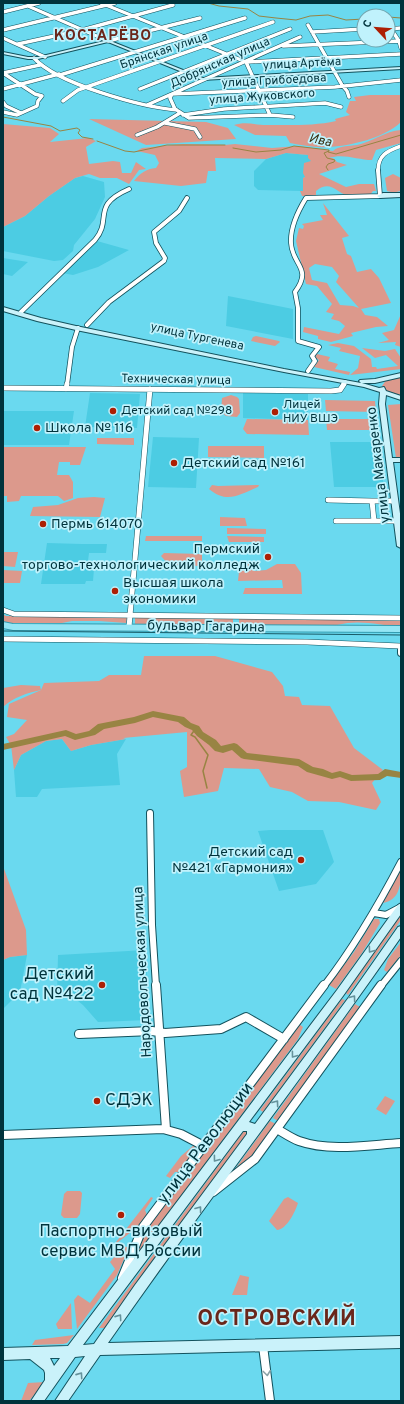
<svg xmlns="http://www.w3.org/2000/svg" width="404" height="1404" font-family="Overpass,sans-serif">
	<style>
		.built { fill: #4ccce3 }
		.green { fill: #dc998c; fill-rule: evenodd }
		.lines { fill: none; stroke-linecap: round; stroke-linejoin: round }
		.stream-far1 { stroke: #988443; stroke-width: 1 }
		.stream { stroke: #988443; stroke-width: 1.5 }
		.river { fill: #988443; fill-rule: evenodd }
		.street-far4-casing { stroke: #13525d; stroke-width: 4.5 }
		.street-far3-casing { stroke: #13525d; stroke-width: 5.5 }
		.street-far2-casing { stroke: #13525d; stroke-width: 6 }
		.street-far1-casing { stroke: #13525d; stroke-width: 8 }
		.street-casing { stroke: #13525d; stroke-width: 10 }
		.secondary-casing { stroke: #13525d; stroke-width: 2 }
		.primary-casing { stroke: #339cb0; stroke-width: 2 }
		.street-far4 { stroke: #fff; stroke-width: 3.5 }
		.street-far3 { stroke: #fff; stroke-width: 4 }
		.street-far2 { stroke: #fff; stroke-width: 5 }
		.street-far1 { stroke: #fff; stroke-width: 6 }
		.street { stroke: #fff; stroke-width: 8 }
		.secondary { fill: #caf2fa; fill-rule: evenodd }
		.primary { fill: #95e6f5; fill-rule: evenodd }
		.tram { stroke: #195b67; stroke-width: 1 }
		.oneway { stroke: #65929b }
		.oneway2 { stroke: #8ca3a7 }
		.poi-dot { fill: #ad1f04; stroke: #c0f2fc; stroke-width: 1.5 }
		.labels { text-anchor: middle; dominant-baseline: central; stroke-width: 3.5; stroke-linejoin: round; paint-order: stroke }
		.far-street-label { font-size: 12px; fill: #00333c; stroke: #c0f2fc }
		.far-poi-label { font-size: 12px; fill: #00333c; stroke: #c0f2fc; text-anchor: start }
		.far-water-label { font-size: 13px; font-style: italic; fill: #362d0f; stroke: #c0f2fc }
		.poi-label { font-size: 14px; fill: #00333c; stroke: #c0f2fc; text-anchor: start }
		.street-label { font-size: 14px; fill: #00333c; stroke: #c0f2fc }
		.far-district-label { font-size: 15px; font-weight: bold; letter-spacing: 1px; fill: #6a261a; stroke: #c0f2fc }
		.near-poi-label { font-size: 17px; fill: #00333c; stroke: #c0f2fc; text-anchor: end }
		.near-street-label { font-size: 17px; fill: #00333c; stroke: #c0f2fc }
		.near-district-label { font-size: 22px; font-weight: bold; letter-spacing: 1px; fill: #6a261a; stroke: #c0f2fc }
	</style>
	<rect width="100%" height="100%" fill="#6ad9ef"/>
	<path class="built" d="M286,153l22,2 4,7 -7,15 -2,1v13l-45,-1 -4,-4v-15l12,-12z
		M83,176l21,6 1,15 -10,22 -21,26 -1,6 -10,9 -9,1 -51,-10v-24l22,-11 24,-20 26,-18z
		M97,241l32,9 -31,17 -25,8 -11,-2z
		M3,258l25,4 -16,14 -9,-2z
		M228,296l65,13v30l-67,-13z
		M90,393l50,1 -3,34 -52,-1z
		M243,393l65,1v26l-65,-2z
		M3,411h71l-5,34h-66z
		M153,437l46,1 -3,50 -48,-1z
		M330,442h47l7,45h-50z
		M47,543l35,1h25l-1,9h-17l-2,16h7l-1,12h-7l-1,3h-44z
		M62,739l9,12 20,-6 35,-6 -9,15 3,31 -78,4 -5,8h-21l-2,-27 7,-15 25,-14z
		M270,830h53l11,32 -18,22 -37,7 -21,-60z
		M146,950l2,70 -50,2 -15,-17 -15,-12h-11l1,-38z
		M27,955l-7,37 -17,17v-49l7,-3z"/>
	<path class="green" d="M370,95h31v27c-17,16 -50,24 -73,25 -12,1 -26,-2 -38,-4l-4,-7 -31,-1 -21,-10c12,-4 21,0 33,0 23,0 47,1 69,-4l-1,-2 15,-4 -4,-3 4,-11h6l-2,-4z
		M89,119l117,3 22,6 8,11 -90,6z
		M3,124l47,4 9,6 -9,8 38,-4 8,3 -10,6 3,17 24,-3 7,1 2,11h9l5,-11 10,7 -7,1 -10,14 -12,-6h-17l-11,-4 -14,4 -26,18 -24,20 -22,11z
		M401,130v13l-25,7 -4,10c-14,0 -29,-7 -43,-2h4l4,4 10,3 -28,9 27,13 13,-3h15l2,7h-3l-3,4c-8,0 -15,1 -23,0 -10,-1 -16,-16 -31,-4v5h-14l-2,-5h3v-13l2,-1 -2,-4 1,-10 7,-2 -3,-3v-3l-22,-2 -20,6 -51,-1 1,13h-8l-2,12 -25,3 -47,-5c6,-8 12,-12 22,-13l3,-5 -4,-8 -18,-4 5,-3 41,-4 42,1 10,-1 37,4 26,-2 35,5c5,-5 16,-5 24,-6 15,-3 28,-14 44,-15z
		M393,174l8,4v13l-5,1h5v2l-14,-1v-1l4,-1h-4l-2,-13z
		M323,203l26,33 -7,2 5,16 4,2 6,16 14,-3 8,9 12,25 -30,6 4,6 12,2 11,9 -12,1 -25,6 2,3 -22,6 -13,-3v-3l-15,-4 1,-5 35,7 6,-8 -6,-5 -8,-2 3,-5 -8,-2 6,-8 -15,-18 -11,-2 -10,-43 3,-13 4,1 1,-3 -2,-2 21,-4 -3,-5h7zM315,264l17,3 7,9 -3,6 23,26 -6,-2 -13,-1 -13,-22 -15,-3 -3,-12z
		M401,314v33l-6,-2 1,-3 -18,1 11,-3 -7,-7 12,-3z
		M256,336l23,5 1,1 -5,4 -24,-5 2,-4z
		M338,343l16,3 17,13 1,8h4l1,2 21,-3 -12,-11 -11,3 -13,-10 23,3 10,-2 6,9v11l-51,6 8,-7 2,-12 -21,-5 2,-3 -13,-3z
		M317,354l13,3 -2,4 10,3 -3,5 15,3 -1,3 -35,-8 5,-7 -4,-3z
		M397,377h4v20c-7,-1 -17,-3 -19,-11l4,-6z
		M231,395l6,2 2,2 1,14 -3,4 -11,-1 -5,-4 1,-14z
		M325,400l50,1 1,11 -50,-1z
		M401,404v54h-5l-8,-53z
		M247,419l61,1 1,15 -62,-1 -4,-5z
		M326,419h50l2,11h-51z
		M97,438h37v7l-37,-1z
		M208,446h56v12l-56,-1z
		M3,447h83l-6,18h-10v-3h-11l-2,13h12l4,7v16l-9,3 -6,-5h-37l-2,5 -12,1v-6h-4z
		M212,485l6,1 41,-1 -1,2c-19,8 -31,17 -49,2z
		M94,497l11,1 -5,19 -70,-1 3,-9 25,-2 20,-7z
		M220,517l25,1 2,8h-27z
		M227,528l39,1v5h-39z
		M146,536h56v5h-57z
		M227,536l37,1v5h-35z
		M3,552h15l-3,15 -12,-1z
		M164,553l38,1v12l-33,-1 -8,-9z
		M240,562l12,2 2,7 12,-1 11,-6h18l6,9 1,21h-59l2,-6h38l-1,-8 -44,1z
		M3,570l19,1 -2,12h-17z
		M3,614l3,2 121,2 -1,5 -27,-2h-27l-10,2h-56l-3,-1z
		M135,618h98v7l-98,-1z
		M239,618l162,1v8c-22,-2 -42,-8 -64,-2h-98z
		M144,656h71l57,16 11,14 2,10 14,1 3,8 28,1 24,42 29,22 -11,13 9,19 -5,8 -37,-8 -31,-1 -16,-9 -22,-5 -11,-18 -35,-1 -6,23 -34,6 -4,-26 7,-4v-35l-64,6 3,1 -35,6 -20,6 -9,-12 -16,2 -25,14 -7,15 -3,-25 -5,-8 8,-3 13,-14 -20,-3 2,-13 32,-14 3,-7 55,-2 10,-6h32z
		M21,685l19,1 1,4c-14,3 -27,7 -38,17v-19z
		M3,866l23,64 1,25 -17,2 -7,3z
		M401,869c0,15 -1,31 -18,34z
		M401,915v5l-53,75 -2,-2z
		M374,919h5l1,4 -18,30 -26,36 -7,-4 25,-33z
		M401,942v13l-14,17 -3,-2 4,-11z
		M342,999l3,1 -82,112 -3,-2z
		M355,1004l5,3 -82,114 -5,-3z
		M299,1024l4,3 -5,12 -167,224 16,-36z
		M385,1096l10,5 -9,14 -10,-6z
		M270,1121l6,3 -25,34 -21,18z
		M244,1131h2l1,2 -142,195h-6z
		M194,1145l2,4 -16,23h-5l-5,6 -4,-2 15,-20z
		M67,1191h13l2,2 -2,21 -3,4h-13l-3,-3 3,-21z
		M151,1197l2,1 -8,12 2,5 -8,11 -26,20z
		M288,1197l10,6c-3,9 -11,26 -21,27l-8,-9 15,-22z
		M123,1246l4,1 1,3 -11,25 -40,54 -3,-29 4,-5 12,8 25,-34 -5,-7z
		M240,1275l9,2 -2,18h-15z
		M71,1303l1,26h-14l-2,-5z
		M74,1335l-7,8 -4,1 -31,1 3,-5z
		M45,1382l-16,19h-8l7,-18z"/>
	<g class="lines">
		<path class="stream-far1" d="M208,3l11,3 29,3 11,7 17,2 20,2 14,-4 18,-1 18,5 18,-1
			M388,17l13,1
			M3,117l48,9 9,5 17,-3 3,2 -2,3 4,4 11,2
			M97,141l28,10 9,1 33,-7h58
			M233,148l23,4 25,-2 13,-4 35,4 -1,2 8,2 65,-19
			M328,170l-2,-3 2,-3 6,-2 1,-2 -8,-2 -3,-5 5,-2"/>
		<path class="stream" d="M196,728l-5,7 4,2 13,18 -5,16 4,17"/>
		<path class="river" d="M153,711l31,6 7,6 8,3 4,6 13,8 5,6 13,-3 3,1 10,9 52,6 14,8 10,2 9,4 8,-2 12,4 26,-1 7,-5 16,3v6l-14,-2 -7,4 -29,1 -11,-4 -8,2 -25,-7 -9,-6 -54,-7 -3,-1 -9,-8 -9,3 -8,-2 -6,-6 -12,-9 -5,-6 -7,-3 -7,-5 -25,-5 -18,6 -31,6 -9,6 -20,5 -10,-4 -62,14v-6l63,-14 10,4 13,-3 9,-7 36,-7z"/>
		<defs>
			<path id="street-far4" d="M101,3l145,59 24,53
				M28,6l80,35 92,-23
				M3,12l36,-9
				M308,25l34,60 5,6 2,6
				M388,29l13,-1
				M391,29l8,12 2,7
				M3,30l112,-27
				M312,32l52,-3
				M3,38l42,19
				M18,44l64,-14 91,-25
				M283,46l118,-5
				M34,58c23,26 108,49 143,52
				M247,62l154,-8
				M3,73l32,21 7,2 -4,5 -1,5 -20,9 -14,-3
				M3,73l37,-8
				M60,75l185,-57
				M3,89l56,-15
				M140,89l150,-60
				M172,94l163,-7 66,-7
				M172,94l-2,4 5,11 14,9 81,-3 23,2
				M63,101l15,-11 195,-68
				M3,102l3,4 15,7
				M147,105l153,-68
				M183,115l41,-6 101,-6 16,4
				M165,123l30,6 5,8
				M137,135l20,-8 23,-14
				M378,171c0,-16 9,-20 23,-25"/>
			<path id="street-far3" d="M21,312l74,-72c18,-21 -5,-34 34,-51
				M87,325l22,-23 55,-41 1,-3 -9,-15 -2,-11 25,-21 8,-13
				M308,371l7,-10 -3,-5 7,-9 -21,-6v-33l-3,-16c18,-24 -3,-27 -4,-49 -1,-16 7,-32 15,-45l74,-2 -2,-26
				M67,385l5,-38 6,-19
				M343,385l2,-3"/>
			<path id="street-far2" d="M3,388l328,3 9,-1 4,-6
				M66,389l1,-5
				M328,500l44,1
				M336,521h62
				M374,521l-2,-20h23
				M3,610l11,4 387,4
				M129,627l21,-238
				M3,639l304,3 93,4 1,6"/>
			<path id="street-far1" d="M401,651v2
				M150,813l2,112 4,61
				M374,913l12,2 15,-8
				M324,986c30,-39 54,-80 77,-124
				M381,986l20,-25"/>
			<path id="street" d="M156,985l10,144
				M79,1034l73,-3 13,2 56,-4 25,-12 38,22
				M277,1129c7,4 14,9 22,12 31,11 69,4 102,2
				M3,1135l160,-6 18,5 23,12
				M213,1192l42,-33 126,-174
				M122,1278l21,-51 181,-242
				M263,1346l7,55"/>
			<path id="secondary" d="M108,40l95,38 198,-11v2l-199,11 -94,-38 -70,17h-10l-25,-5v-2l25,5h10z
				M383,193h18v4l-21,1 -3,-2z
				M3,307l38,11 35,8 208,43 77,14 -2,-2 1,-1 15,-1 26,-6v4l-26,6h-13l17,5 5,-1 2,4 15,5v4l-15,-5 -1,9 7,54h9v4h-8l8,59v27l-4,-2 -18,-142 1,-12 -16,-5 -80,-15 -208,-42 -39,-9 -34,-10z
				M401,903v11l-58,82 -94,126 6,2 94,-127 49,-70 3,-1v11c-95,137 -198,269 -293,406l293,-7v12l-301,7 -32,46h-13l30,-45 -10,1 -31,44h-13l14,-21v-7l-1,-3 -14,-11 -27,1v-12l65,-2 269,-356 61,-85zM243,1131h4v3l-112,151 -41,59 -11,1zM50,1358h10l-6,8z"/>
			<path id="primary" d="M3,622l10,2 388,2v6l-388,-2 -10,-2z"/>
		</defs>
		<use href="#street-far4" class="street-far4-casing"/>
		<use href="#street-far3" class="street-far3-casing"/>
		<use href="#street-far2" class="street-far2-casing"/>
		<use href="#street-far1" class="street-far1-casing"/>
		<use href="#street" class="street-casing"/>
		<use href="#secondary" class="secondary-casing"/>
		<use href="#primary" class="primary-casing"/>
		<use href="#street-far4" class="street-far4"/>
		<use href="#street-far3" class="street-far3"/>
		<use href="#street-far2" class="street-far2"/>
		<use href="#street-far1" class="street-far1"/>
		<use href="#street" class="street"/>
		<use href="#secondary" class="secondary"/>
		<use href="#primary" class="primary"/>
		<path class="tram" d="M3,631l398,4"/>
	</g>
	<defs><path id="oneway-chevron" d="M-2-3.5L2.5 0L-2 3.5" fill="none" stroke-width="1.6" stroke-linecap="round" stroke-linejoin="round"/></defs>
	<g class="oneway">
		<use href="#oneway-chevron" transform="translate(371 950) rotate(126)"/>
		<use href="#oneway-chevron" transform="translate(353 998) rotate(-54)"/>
		<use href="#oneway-chevron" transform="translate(294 1055) rotate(127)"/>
		<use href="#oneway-chevron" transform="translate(276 1103) rotate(-54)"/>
		<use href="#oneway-chevron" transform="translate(216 1159) rotate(127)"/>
		<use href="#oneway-chevron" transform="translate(199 1209) rotate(-53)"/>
		<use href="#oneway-chevron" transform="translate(119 1317) rotate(-55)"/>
		<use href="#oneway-chevron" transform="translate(80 1375) rotate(-55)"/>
	</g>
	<use class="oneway2" href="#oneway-chevron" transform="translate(267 1373) rotate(83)"/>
	<g class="poi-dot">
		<circle cx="113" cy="411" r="4"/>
		<circle cx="275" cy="412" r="4"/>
		<circle cx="37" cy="428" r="4"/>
		<circle cx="174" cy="463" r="4"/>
		<circle cx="43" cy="524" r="4"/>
		<circle cx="268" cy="557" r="4"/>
		<circle cx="115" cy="591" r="4"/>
		<circle cx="301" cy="860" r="4"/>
		<circle cx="102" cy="985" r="4"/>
		<circle cx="97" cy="1101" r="4"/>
		<circle cx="121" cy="1215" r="4"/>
	</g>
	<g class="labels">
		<g class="far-street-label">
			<text transform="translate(164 51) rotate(-19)">Брянская улица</text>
			<text transform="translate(220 63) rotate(-24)">Добрянская улица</text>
			<text transform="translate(302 64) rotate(-3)">улица Артёма</text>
			<text transform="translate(274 81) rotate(-3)">улица Грибоедова</text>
			<text transform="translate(262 97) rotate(-4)">улица Жуковского</text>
			<text transform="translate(197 337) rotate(12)">улица Тургенева</text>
			<text transform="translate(176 380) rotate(1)">Техническая улица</text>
		</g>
		<g class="far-poi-label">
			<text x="283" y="405">Лицей<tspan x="283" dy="14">НИУ ВШЭ</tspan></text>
			<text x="121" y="411">Детский сад №298</text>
		</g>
		<g class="far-water-label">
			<text transform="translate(320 141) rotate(12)">Ива</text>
		</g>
		<g class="poi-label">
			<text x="45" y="428">Школа № 116</text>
			<text x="182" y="463">Детский сад №161</text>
			<text x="51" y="524">Пермь 614070</text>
			<text x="260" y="549" text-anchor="end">Пермский<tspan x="260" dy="16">торгово-технологический колледж</tspan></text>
			<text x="123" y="583">Высшая школа<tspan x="123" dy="16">экономики</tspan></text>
			<text x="293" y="852" text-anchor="end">Детский сад<tspan x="293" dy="16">№421 «Гармония»</tspan></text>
		</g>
		<g class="street-label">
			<text transform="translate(379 465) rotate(-97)">улица Макаренко</text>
			<text transform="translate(206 627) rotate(1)">бульвар Гагарина</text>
			<text transform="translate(143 972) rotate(-93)">Народовольческая улица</text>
		</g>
		<g class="far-district-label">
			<text x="103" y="36">КОСТАРЁВО</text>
		</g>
		<g class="near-poi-label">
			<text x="94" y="975">Детский<tspan x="94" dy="20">сад №422</tspan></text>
			<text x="105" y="1101" text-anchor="start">СДЭК</text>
			<text x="121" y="1232" text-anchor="middle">Паспортно-визовый<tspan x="121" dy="20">сервис МВД России</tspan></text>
		</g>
		<g class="near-street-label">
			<text transform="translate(206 1144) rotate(-53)">улица Революции</text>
		</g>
		<g class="near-district-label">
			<text x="277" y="1319">ОСТРОВСКИЙ</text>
		</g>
	</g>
	<rect width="404" height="1404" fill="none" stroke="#00333c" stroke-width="8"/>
	<g transform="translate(376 28) rotate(296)"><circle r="19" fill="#c0f2fc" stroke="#73a6af"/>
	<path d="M0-3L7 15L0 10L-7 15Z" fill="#ad1f04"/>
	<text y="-6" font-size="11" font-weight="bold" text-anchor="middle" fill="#00333c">С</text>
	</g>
</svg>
